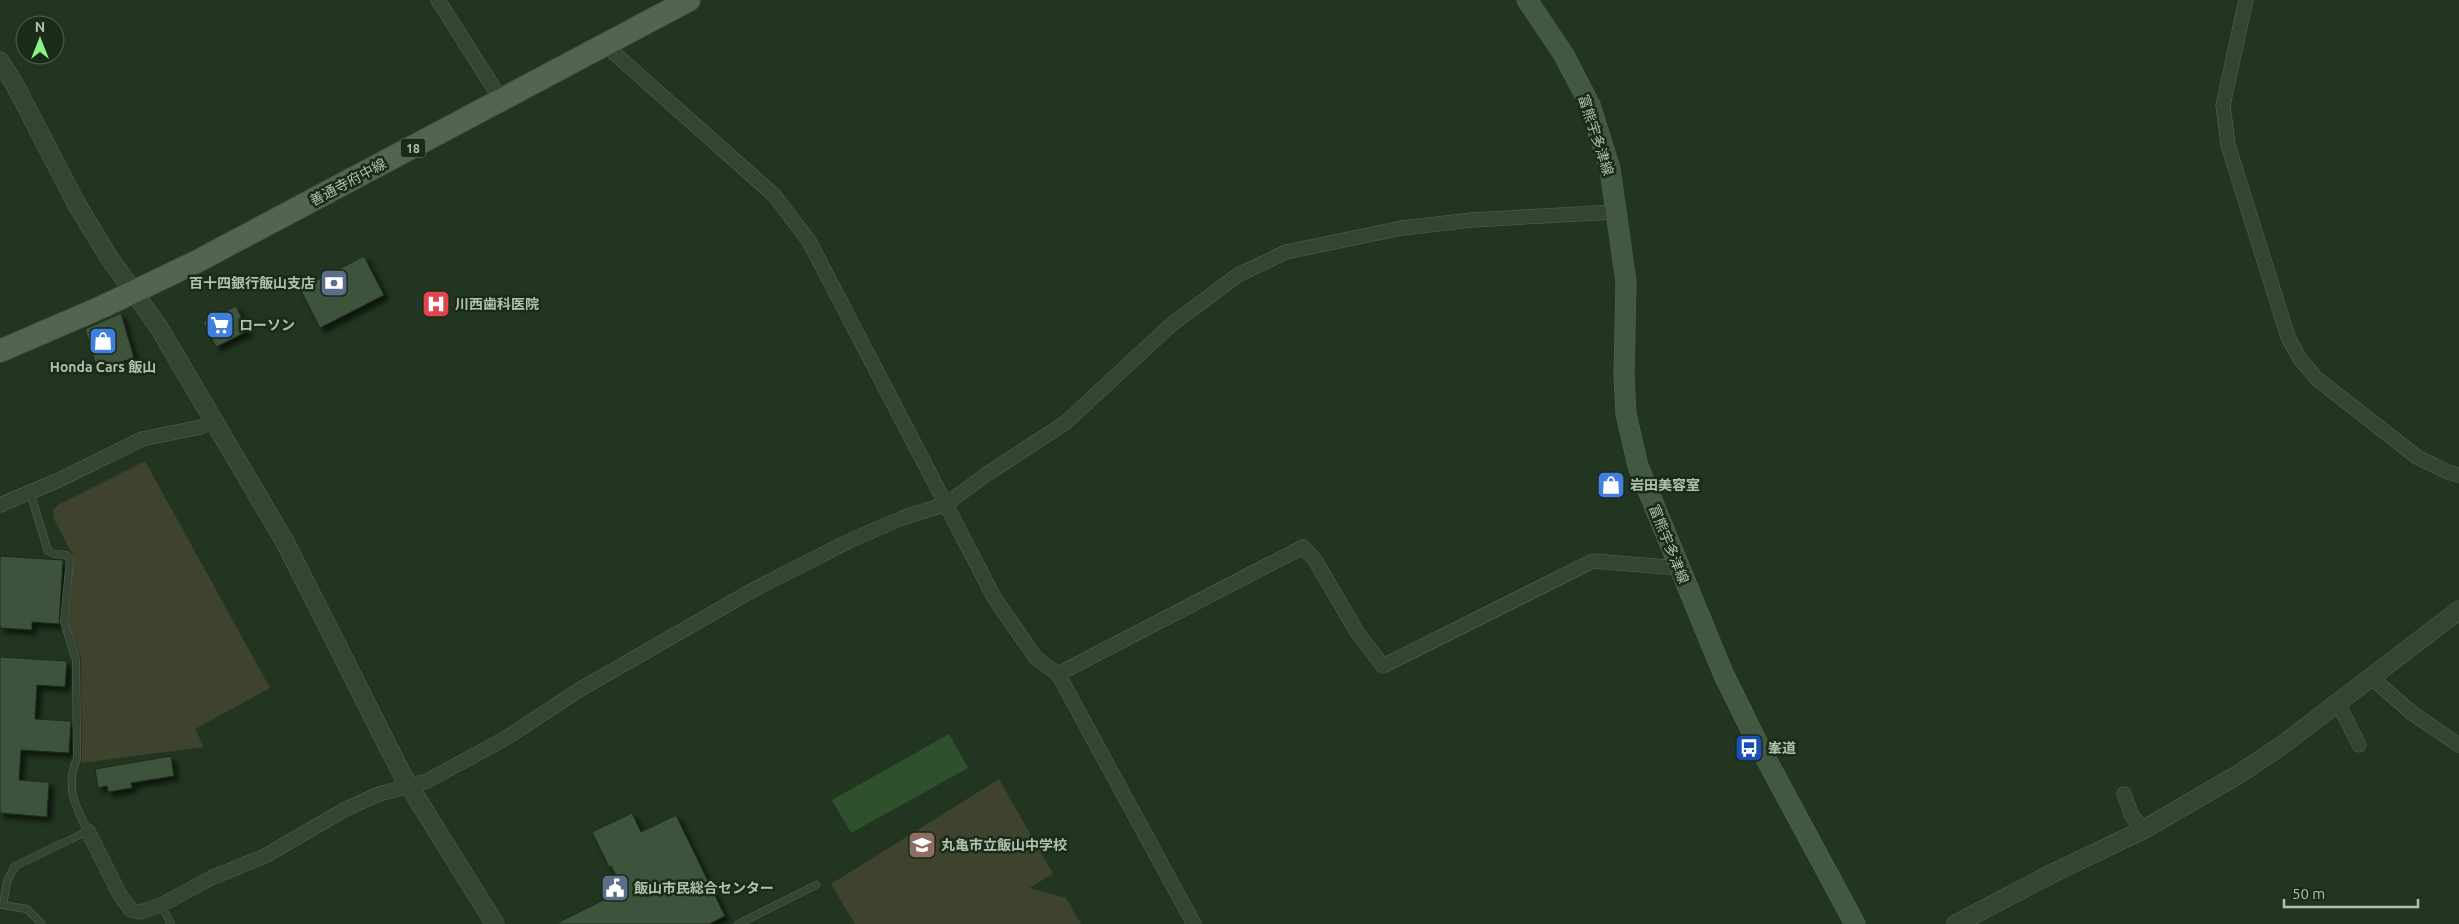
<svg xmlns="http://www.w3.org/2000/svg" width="2459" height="924" font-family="Ubuntu,'Noto Sans JP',sans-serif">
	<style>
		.green { fill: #3f432e }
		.water { fill: #2f502c }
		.building { fill: #3c523a; stroke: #1d2c1b; filter: url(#shadow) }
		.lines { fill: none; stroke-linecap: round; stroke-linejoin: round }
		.service-casing { stroke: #566654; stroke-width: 8 }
		.minor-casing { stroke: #566654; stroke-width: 15 }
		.tertiary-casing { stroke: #566654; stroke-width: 19 }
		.secondary-casing { stroke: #566654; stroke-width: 21 }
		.primary-casing { stroke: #3f4f3d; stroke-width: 24 }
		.service { stroke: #354534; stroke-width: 7 }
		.minor { stroke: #354534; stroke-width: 14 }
		.tertiary { stroke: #354534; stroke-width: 18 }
		.secondary { stroke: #435842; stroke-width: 20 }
		.primary { stroke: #536551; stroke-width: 22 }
		.labels { text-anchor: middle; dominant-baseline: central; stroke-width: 5; stroke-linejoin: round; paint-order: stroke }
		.shield { fill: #1b2a19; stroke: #839481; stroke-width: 1 }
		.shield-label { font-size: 12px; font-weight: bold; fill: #afc2ae }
		.street-label { font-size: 14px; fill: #afc2ae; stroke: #1b2a19 }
		.poi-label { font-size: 14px; font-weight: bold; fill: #afc2ae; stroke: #1b2a19; text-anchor: start }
	</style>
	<defs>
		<filter id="shadow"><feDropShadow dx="4.5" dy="4.5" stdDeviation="2.5" flood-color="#0009"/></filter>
	</defs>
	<rect width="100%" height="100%" fill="#223520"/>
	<path class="green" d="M145,461l125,227 -75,41 9,18 -122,16 -1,-104 -13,-36 6,-66 -20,-38 -1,-9 5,-5z
		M999,779l54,95 -24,14 37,10 15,26h-226l-24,-40z"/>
	<path class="water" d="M949,734l19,34 -117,65 -19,-33z"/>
	<path class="building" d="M364,256l20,39 -64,33 -20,-39z
		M236,306l12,25 -32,16 -13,-25z
		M121,313l13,45 -37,11 -12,-40z
		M0,556l63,4 -4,64 -27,-2v8l-32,-2z
		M0,657l67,4 -2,26 -28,-2 -2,34 36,2 -2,32 -48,-3 -2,30 30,2 -2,35 -47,-4z
		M171,756l3,20 -43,7 1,5 -24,4 -1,-6 -9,2 -3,-19z
		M632,813l9,19 35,-17 49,101 -16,8h-154l69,-34 -13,-24 -2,1 -17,-35z"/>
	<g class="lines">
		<defs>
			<path id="service" d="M0,905h3l4,-24 8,-15 73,-35c-13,-24 -23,-45 -11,-72l-1,-99 -12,-38 6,-63 -4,-4 -12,-1 -6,-3 -18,-59
				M3,905l24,4 15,15
				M161,905l10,19
				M738,924l78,-39"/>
			<path id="minor" d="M438,0l64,101
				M2246,0l-23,105 5,40 60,192 12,22 16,19 101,79 31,15 11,3
				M605,45l169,150 35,46 186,358 41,59 22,16 136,250
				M0,505l61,-26 81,-40 59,-12 13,-7
				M1058,674l245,-127 12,13 42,72 26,34 210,-105 86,7
				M2372,678l40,35 47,32
				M2338,703l21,42
				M2124,794l8,22 11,14
				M88,831l32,64 11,15 9,2 21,-7 50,-27 54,-22 79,-46 35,-16 48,-13 79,-43 73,-48 174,-100 94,-48 55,-24 44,-14 41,-30 78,-51 107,-99 66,-49 48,-23 116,-24 70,-8 143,-8"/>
			<path id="tertiary" d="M0,61l15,24 61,118 32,53 50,70 127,216 118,234 92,148
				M1956,924l99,-52 88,-42 96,-56 42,-28 178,-136"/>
			<path id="secondary" d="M1527,0l37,55 26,50 20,64 16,113 -2,93 2,39 12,52 85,207 35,71 97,180"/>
			<path id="primary" d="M0,351l104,-45 92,-44 493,-262"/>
		</defs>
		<use href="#service" class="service-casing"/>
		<use href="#minor" class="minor-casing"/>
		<use href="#tertiary" class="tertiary-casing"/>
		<use href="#secondary" class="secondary-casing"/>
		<use href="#primary" class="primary-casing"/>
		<use href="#service" class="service"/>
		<use href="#minor" class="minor"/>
		<use href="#tertiary" class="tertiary"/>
		<use href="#secondary" class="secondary"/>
		<use href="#primary" class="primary"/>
	</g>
	<defs>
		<symbol id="bank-square" viewBox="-11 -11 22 22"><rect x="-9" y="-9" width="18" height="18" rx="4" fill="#5c6f8a" stroke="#1b2a19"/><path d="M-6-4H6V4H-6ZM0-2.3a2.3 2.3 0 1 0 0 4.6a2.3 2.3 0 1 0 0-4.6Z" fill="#fff"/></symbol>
		<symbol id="hospital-square" viewBox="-11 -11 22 22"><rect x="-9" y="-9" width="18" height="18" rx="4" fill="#e0444e" stroke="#1b2a19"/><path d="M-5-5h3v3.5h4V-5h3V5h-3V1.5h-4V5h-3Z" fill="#fff"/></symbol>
		<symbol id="supermarket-square" viewBox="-11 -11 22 22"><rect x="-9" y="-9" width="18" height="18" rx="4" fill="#3f7fe0" stroke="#1b2a19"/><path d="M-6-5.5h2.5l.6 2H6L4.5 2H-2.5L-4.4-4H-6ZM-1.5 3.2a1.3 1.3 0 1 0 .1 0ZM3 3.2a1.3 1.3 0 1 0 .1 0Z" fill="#fff"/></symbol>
		<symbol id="shop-square" viewBox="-11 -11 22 22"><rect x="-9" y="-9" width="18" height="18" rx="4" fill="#3f7fe0" stroke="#1b2a19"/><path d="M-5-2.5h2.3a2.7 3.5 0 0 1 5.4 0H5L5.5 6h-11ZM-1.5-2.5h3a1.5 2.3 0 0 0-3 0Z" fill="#fff"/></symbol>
		<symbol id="bus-square" viewBox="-11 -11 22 22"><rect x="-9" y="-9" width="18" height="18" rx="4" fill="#1a4fb4" stroke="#1b2a19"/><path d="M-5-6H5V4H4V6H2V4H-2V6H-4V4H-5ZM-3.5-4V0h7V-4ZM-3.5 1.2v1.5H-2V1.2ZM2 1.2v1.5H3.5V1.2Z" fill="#fff"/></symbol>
		<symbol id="school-square" viewBox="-11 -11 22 22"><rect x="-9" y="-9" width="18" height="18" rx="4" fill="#8d6e63" stroke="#1b2a19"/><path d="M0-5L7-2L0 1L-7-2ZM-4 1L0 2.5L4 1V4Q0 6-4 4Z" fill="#fff"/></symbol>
		<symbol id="civic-square" viewBox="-11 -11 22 22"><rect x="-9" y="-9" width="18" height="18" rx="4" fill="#5c6f8a" stroke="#1b2a19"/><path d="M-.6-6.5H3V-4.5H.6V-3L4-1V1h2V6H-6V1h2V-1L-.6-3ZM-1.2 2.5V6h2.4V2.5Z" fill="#fff"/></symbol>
	</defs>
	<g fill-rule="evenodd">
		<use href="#bank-square" x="318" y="267" width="32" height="32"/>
		<use href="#hospital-square" x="420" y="288" width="32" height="32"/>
		<use href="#supermarket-square" x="204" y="309" width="32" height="32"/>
		<use href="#shop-square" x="87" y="325" width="32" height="32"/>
		<use href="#shop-square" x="1595" y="469" width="32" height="32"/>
		<use href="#bus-square" x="1733" y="732" width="32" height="32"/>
		<use href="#school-square" x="906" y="829" width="32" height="32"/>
		<use href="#civic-square" x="599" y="872" width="32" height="32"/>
	</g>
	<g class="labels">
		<rect class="shield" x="400.5" y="138.5" width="25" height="19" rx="4"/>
		<g class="shield-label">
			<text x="413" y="148">18</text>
		</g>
		<g class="street-label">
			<text transform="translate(1596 135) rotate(72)">富熊宇多津線</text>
			<text transform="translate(348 182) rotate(-28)">善通寺府中線</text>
			<text transform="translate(1669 544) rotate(68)">富熊宇多津線</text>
		</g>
		<g class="poi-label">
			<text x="315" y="283" text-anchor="end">百十四銀行飯山支店</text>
			<text x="455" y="304">川西歯科医院</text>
			<text x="239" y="325">ローソン</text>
			<text x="103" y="367" text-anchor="middle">Honda Cars 飯山</text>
			<text x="1630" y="485">岩田美容室</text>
			<text x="1768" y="748">峯道</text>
			<text x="941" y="845">丸亀市立飯山中学校</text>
			<text x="634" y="888">飯山市民総合センター</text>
		</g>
	</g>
	<g transform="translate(40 40)"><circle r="24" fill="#1b2a19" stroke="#566755"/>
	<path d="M0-4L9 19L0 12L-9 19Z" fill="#8bf184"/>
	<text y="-8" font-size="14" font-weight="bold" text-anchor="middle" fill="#afc2ae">N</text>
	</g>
	<path d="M2284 899v8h134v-8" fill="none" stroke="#afc2ae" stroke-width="2.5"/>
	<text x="2292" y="899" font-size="15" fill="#afc2ae" stroke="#1b2a19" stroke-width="4" paint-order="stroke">50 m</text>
</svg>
